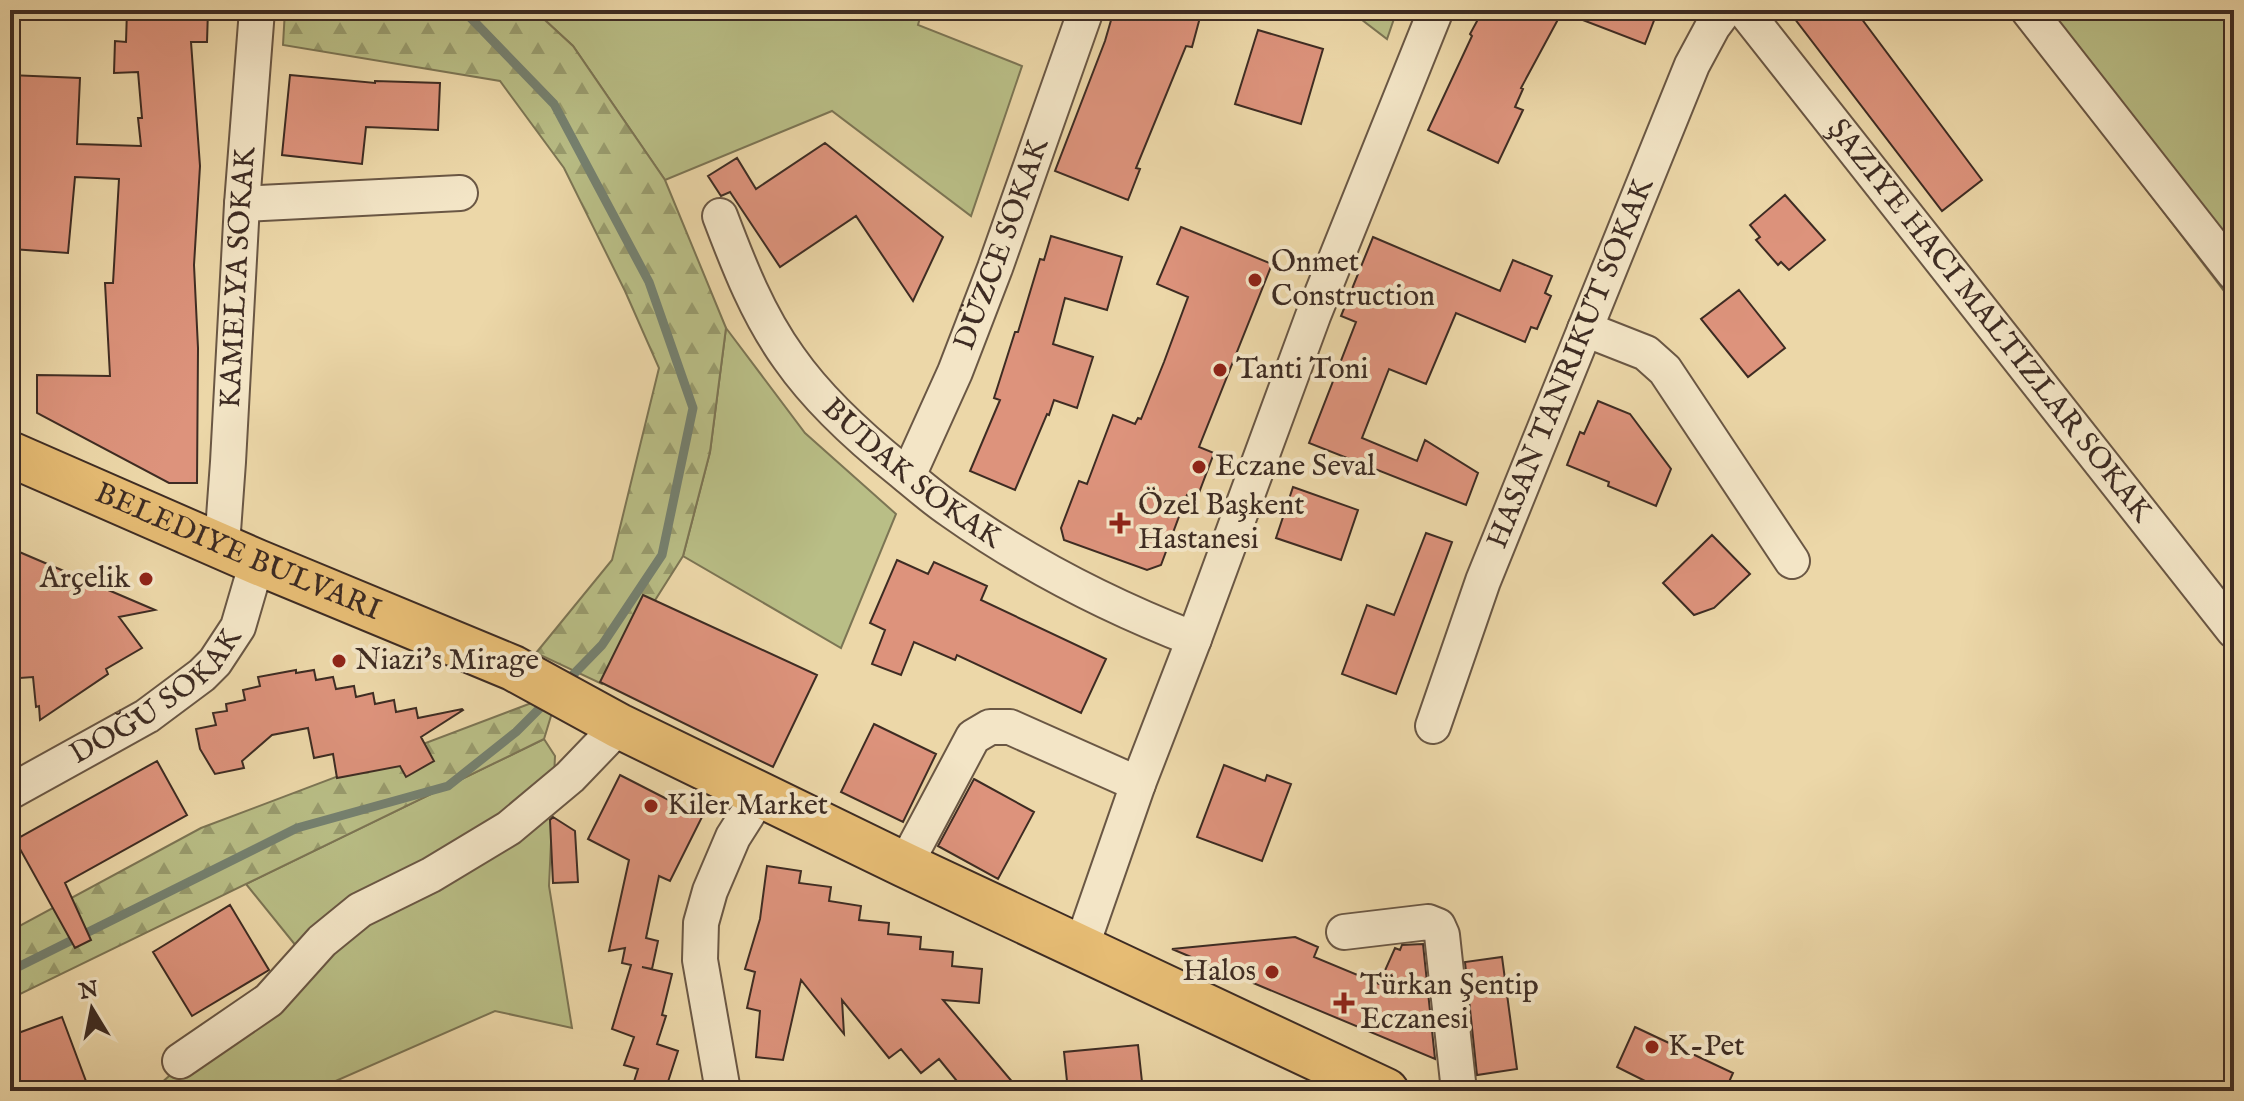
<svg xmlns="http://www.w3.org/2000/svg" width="2244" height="1101" font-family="'IM FELL English',serif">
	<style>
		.grass { fill: #b9be86; stroke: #7c7554; stroke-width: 2 }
		.forest { fill: url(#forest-firs); stroke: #7c7554; stroke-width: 2 }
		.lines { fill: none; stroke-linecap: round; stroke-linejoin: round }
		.stream { stroke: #758170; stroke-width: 9 }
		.building { fill: #dd937c; stroke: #3e2c23; stroke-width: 2 }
		.minor-casing { stroke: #6a5744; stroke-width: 38 }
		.major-casing { stroke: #3e2c23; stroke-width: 48 }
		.minor { stroke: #f3e5c6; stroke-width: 34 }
		.major { stroke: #e6bc74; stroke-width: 44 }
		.poi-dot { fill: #8f2418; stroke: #f3e5c6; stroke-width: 3 }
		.labels { text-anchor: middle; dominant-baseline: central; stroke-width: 8; stroke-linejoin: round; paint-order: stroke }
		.street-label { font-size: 30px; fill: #3e2c23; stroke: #f3e5c6 }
		.poi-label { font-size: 30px; fill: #3e2c23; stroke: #f3e5c6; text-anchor: start }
	</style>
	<defs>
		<pattern id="forest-firs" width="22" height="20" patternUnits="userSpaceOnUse" patternTransform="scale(2)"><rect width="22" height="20" fill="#b9be86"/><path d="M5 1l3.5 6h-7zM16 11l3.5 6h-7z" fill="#989b6d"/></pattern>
	</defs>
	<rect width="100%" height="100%" fill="#ecd7a8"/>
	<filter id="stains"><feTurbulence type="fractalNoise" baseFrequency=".0025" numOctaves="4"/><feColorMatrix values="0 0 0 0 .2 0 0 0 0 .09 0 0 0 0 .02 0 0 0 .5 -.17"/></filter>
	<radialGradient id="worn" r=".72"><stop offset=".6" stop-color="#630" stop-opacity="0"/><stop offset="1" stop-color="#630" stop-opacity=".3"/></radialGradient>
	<path class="grass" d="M534,10h388l-4,15 104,41 -51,150 -139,-105 -167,69 -92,-134z
		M1349,10h48l-10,29z
		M2009,10h225v294z
		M726,328l79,105 91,81 -55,134 -158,-92 27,-104z
		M544,739l11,17 -6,130 23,142 -77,-17 -182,80h-161l153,-134 -59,-73z"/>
	<path class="forest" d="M285,10h249l39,36 92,134 61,148 -16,124 -27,104 -81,128 -66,-31 76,-93 47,-192 -34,-77 -61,-123 -64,-87 -217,-36z
		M558,693l-14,46 -534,260v-68l191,-103z"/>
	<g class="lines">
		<path class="stream" d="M463,10l91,94 95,178 44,126 -31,147 -60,90 -36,37
			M10,971l287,-143 151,-42 68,-54 31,-31"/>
	</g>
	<path class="building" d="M127,10h81l-1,32h-16l9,124 -6,99 4,83 -1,135h-28l-132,-70v-38l73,1 -5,-93h8l6,-104 -44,-2 -7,76 -56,-4 5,-53h-7v-121l70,3 -3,66 64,2 -3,-28h4l-4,-46 -24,1 1,-32 11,1z
		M1114,10h88l-10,37 -6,-1 -50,122 4,1 -12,31 -73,-29 50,-130z
		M1483,10h175l-13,34 -83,-32 -41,76 2,1 -8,18 8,3 -25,53 -70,-33 44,-94 -2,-2z
		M1788,10h67l127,170 -40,31z
		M1258,30l65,19 -22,75 -66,-20z
		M290,75l85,8v-2l65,2 -2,47 -72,-3 -4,37 -80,-9z
		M825,143l118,94 -30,64 -57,-85 -76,51 -50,-75 -9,4 -13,-20 29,-18 19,31z
		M1785,195l40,45 -36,30 -8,-8 -3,3 -22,-25 4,-3 -10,-12z
		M1181,227l91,37 -73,183 15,6 -17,45 -10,-3 -26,70 -14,5 -83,-30 -3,-12 18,-47 8,3 26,-69 22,9 3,-6 3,1 23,-57 24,-65 -31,-13z
		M1051,236l71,21 -15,53 -42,-12 -12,46 40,13 -16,51 -23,-8 -5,15 -2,-1 -32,76 -45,-19 30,-71 -6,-2 21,-66h3l22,-73 4,1z
		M1373,237l127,54 13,-31 39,16 -7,17 6,3 -14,33 -6,-2 -6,15 -69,-29 -30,71 -37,-15 -27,69 55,23 8,-21 53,33 -12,32 -157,-62 47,-121 -15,-6z
		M1739,290l46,58 -37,29 -47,-58z
		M1598,401l32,13 41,55 -15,37 -48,-20 1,-4 -42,-17 13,-33 4,2z
		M1293,487l65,23 -17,50 -65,-22z
		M1426,533l26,9 -56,152 -54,-20 25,-69 27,10z
		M1712,535l38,39 -36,34 -20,7 -31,-32z
		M10,548l145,62 -36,7 23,31 -36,21 2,5 -68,46 -1,-14 -3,1 -3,-30 -13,1 -10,-95z
		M897,560l31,14 6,-12 53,24 -6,14 125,59 -25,54 -124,-58 -2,5 -41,-18 -13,33 -29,-11 13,-34 -15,-7z
		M643,595l174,80 -44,92 -173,-85z
		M296,670v3l18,-3 2,10 17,-3 3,12 18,-3 2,11 17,-4 2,11 19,-4 2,12 20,-4 2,10 44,-9 1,1 -42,27 13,24 -28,16 -6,-11 -63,12 -4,-24 -19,4 -6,-30 -36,7 -30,26 2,7 -29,6 -15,-25 -4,-20 20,-4 -3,-12 14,-2 -1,-7 19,-4 -2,-10 17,-4 -2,-9z
		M874,724l62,30 -33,68 -62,-30z
		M157,761l30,54 -122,68 26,57 -16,8 -60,-108z
		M1224,765l41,16 2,-6 24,9 -29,77 -65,-24z
		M620,775l82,42 -32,64 -11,-5 -13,62 12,3 -6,28 -10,-2 30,7 -10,41 4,1 -9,28 21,7 -13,40h-34l7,-22 -14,-4 10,-28 -22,-8 19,-64 -9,-2 3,-15 -16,3 20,-91 -41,-21z
		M974,779l60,33 -36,67 -60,-33z
		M553,817l22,14 3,51 -25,1 -3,-63z
		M767,866l34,5 -2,12 32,4 -2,14 32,5 -2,14 30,3 -1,11 33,3 -1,12 33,3 -1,14 30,3 -3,34 -36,-3 77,91h-55l-26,-32 -18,14 -20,-24 -12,9 -47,-58 2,34 -43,-54 -18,80 -27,-3 4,-46 -13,-3 8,-36 -10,-3 15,-50z
		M230,905l39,65 -77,46 -39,-64z
		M1295,937l23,10 -4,10 65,27 16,-36 5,2 2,-5 21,-1 12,115 -263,-110z
		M1502,957l15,112 -40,6 -12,-113z
		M62,1017l25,67 -20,7h-57v-55z
		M1635,1027l98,46 -8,18h-60l-48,-24z
		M1138,1045l5,46h-75l-4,-39z"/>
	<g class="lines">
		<defs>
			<g id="minor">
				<path id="s1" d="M1744,10l490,621"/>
				<path d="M2028,10l206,263"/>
				<path d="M242,204l218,-11"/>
				<path id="s2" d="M720,216c19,50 38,99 69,142 30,43 71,80 111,112 17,14 34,29 52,41 75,53 157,95 242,128"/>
				<path d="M1585,329l61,24 19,17 127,191"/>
				<path id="s3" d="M908,476l47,-104 40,-104 91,-258"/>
				<path id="s4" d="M222,545l6,-83 14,-258 15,-194"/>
				<path id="s5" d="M1433,726l50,-145 209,-516 21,-39 12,-16"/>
				<path id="s6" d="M10,792l137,-76 55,-41 13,-13 23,-35 19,-65"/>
				<path d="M905,865l68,-128 17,-10h20l128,57"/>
				<path d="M1344,932l84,-10 10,4 4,9 17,156"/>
				<path d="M1081,948l57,-164 56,-145 119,-323 123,-306"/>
				<path d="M180,1061l89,-61 53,-59 38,-31 71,-35 78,-47 61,-51 49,-51"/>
				<path d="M723,1091l-23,-131 1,-37 9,-32 23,-54 28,-44"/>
			</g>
			<g id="major">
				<path id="s7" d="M10,454l247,108 256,106 106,58 286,139 481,226"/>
			</g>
		</defs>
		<use href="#minor" class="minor-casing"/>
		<use href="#major" class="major-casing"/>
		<use href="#minor" class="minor"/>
		<use href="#major" class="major"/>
	</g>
	<g class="poi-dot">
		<circle cx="1255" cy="280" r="8"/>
		<circle cx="1220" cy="370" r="8"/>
		<circle cx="1199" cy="467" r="8"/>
		<path d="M1116 511h8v8h8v8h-8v8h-8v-8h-8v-8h8z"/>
		<circle cx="146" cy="579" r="8"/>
		<circle cx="339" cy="661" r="8"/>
		<circle cx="651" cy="806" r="8"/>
		<circle cx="1272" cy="972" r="8"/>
		<path d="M1340 991h8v8h8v8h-8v8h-8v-8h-8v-8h8z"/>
		<circle cx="1652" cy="1047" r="8"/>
	</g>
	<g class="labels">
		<g class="street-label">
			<text stroke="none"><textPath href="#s3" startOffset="250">DÜZCE SOKAK</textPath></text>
			<text stroke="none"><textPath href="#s4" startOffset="268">KAMELYA SOKAK</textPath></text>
			<text stroke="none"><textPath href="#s1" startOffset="396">ŞAZIYE HACI MALTIZLAR SOKAK</textPath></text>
			<text stroke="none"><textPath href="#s5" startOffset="388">HASAN TANRIKUT SOKAK</textPath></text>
			<text stroke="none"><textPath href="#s2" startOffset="328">BUDAK SOKAK</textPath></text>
			<text stroke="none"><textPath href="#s7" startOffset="248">BELEDIYE BULVARI</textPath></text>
			<text stroke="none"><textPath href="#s6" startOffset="176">DOĞU SOKAK</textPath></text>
		</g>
		<g class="poi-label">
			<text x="1271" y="263">Onmet<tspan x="1271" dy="34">Construction</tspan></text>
			<text x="1236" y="370">Tanti Toni</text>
			<text x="1215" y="467">Eczane Seval</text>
			<text x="1138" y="506">Özel Başkent<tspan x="1138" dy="34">Hastanesi</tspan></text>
			<text x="130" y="579" text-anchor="end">Arçelik</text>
			<text x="355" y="661">Niazi's Mirage</text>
			<text x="667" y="806">Kiler Market</text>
			<text x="1256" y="972" text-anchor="end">Halos</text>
			<text x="1360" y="986">Türkan Şentip<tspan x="1360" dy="34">Eczanesi</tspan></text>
			<text x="1668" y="1047">K-Pet</text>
		</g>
	</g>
	<rect width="2244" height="1101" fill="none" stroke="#ecd7a8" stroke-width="40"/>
	<rect x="12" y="12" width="2220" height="1077" fill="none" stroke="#3e2c23" stroke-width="4"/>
	<rect x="20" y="20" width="2204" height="1061" fill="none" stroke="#3e2c23" stroke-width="2"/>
	<g transform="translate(92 1009) rotate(350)" stroke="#f3e5c6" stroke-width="6" paint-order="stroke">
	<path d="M0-6L14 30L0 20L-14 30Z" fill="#3e2c23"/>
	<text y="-12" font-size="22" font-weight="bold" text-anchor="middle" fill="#3e2c23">N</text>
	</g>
	<rect width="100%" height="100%" filter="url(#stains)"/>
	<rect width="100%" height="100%" fill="url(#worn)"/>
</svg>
